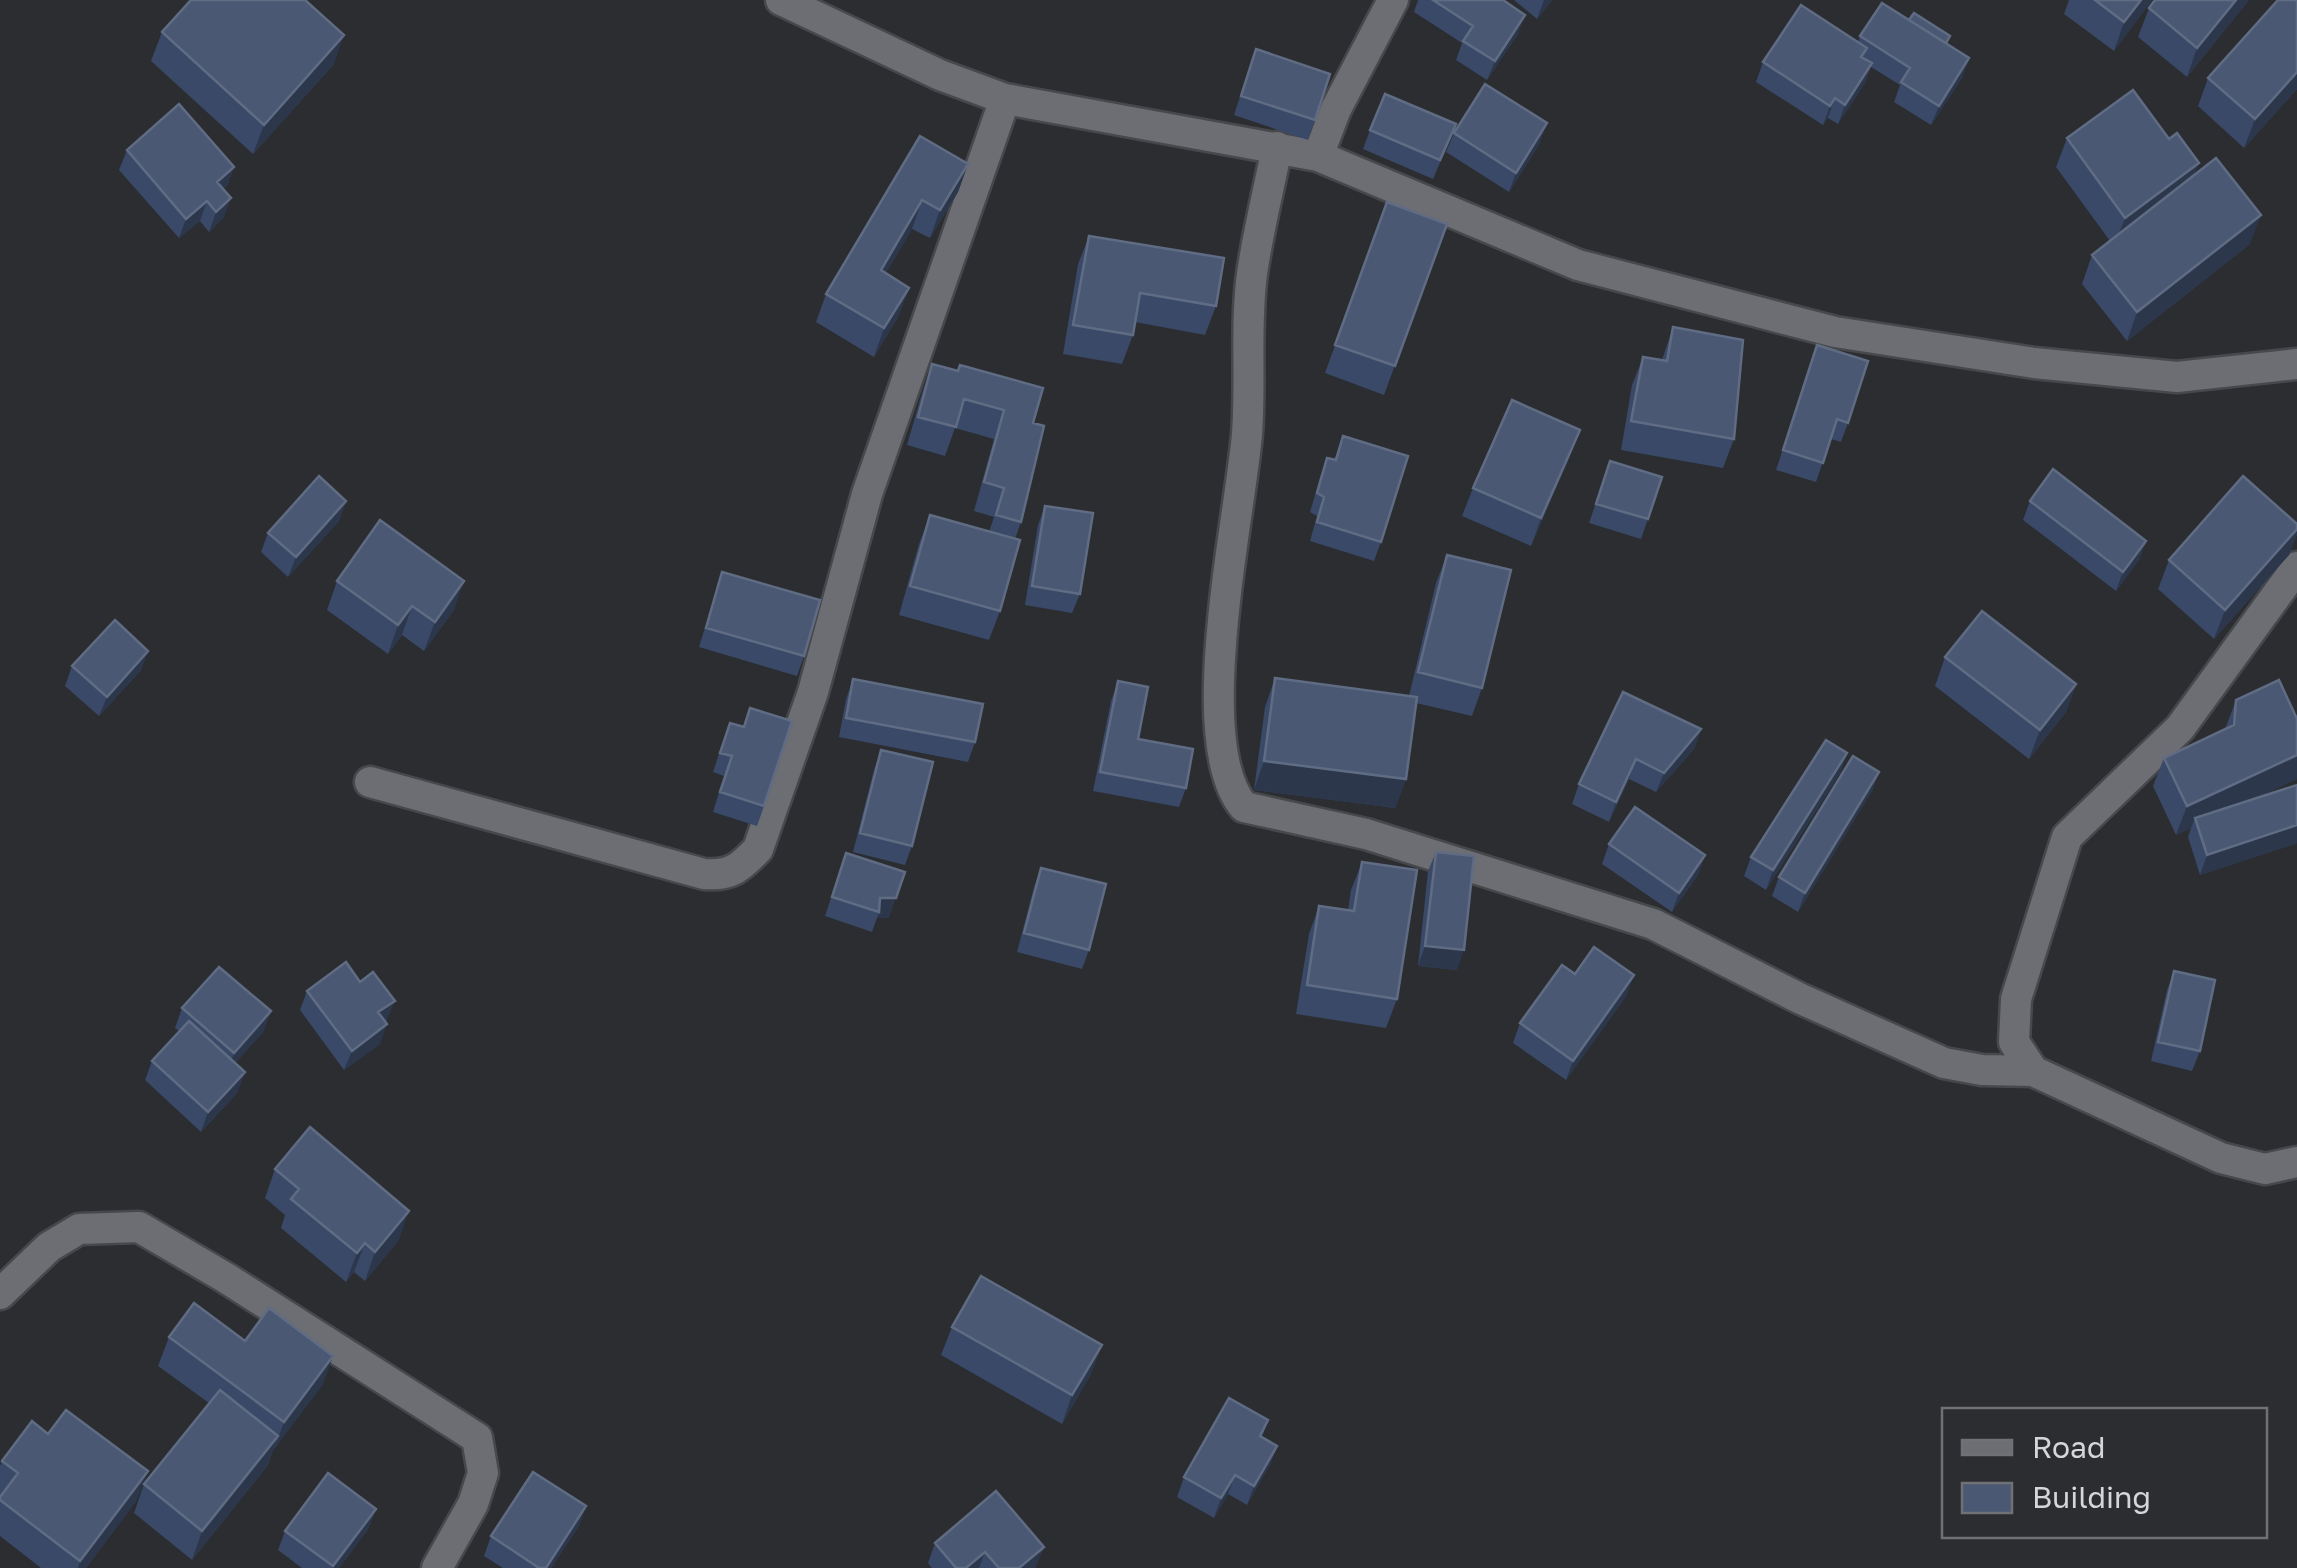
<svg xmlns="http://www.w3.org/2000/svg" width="2297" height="1568" font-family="'Golos Text',sans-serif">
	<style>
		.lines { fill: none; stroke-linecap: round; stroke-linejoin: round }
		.street-casing { stroke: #46484b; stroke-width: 35 }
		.street { stroke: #6c6e73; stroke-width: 30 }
		.wall { fill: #394967 }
		.shaded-wall { fill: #2c374c }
		.building { fill: #4a5873; stroke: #5f6c83; stroke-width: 2.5 }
	</style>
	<rect width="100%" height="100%" fill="#2b2d31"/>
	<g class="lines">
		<defs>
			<path id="street" d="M781,0l159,75 65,24 313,57 260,109 257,67 199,31 143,14 120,-13
				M1277,147c-8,42 -19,84 -25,127 -7,52 -1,107 -5,160 -7,84 -58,309 -3,373l122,27 287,90 148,75 143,64 38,7 51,1 188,87 44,11 32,-7
				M1318,156l18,-47 57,-109
				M370,782l334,92c27,2 36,-6 54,-25l55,-157 54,-198 138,-395
				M2033,1071l-19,-29 2,-43 51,-162 113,-109 117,-161
				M0,1294l49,-47 30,-18 60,-2 87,51 251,160 6,35 -10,31 -36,64"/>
		</defs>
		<use href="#street" class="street-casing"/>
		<use href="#street" class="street"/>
	</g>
	<path class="wall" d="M1418,0h85l15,34 -31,46 -31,-20 6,-17 -48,-31z
		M1514,0h38l-15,19z
		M2069,0h83l-38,51 -50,-37z
		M2155,0h94l-62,77 -49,-40 11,-29z
		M162,32l172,32 -81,90 -102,-93z
		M1860,36h90l-3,8 22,14 -7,20 -31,47 -37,-23 6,-17 -29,-18 -6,16 -27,41 -10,-6 -5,7 -67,-43 7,-20 95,-20z
		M1249,69l66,51 -7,20 -74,-25z
		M2208,78l89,11 -53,59 -46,-42z
		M1370,130l78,14 -15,35 -70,-30z
		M1454,133l86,10 -31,49 -63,-40z
		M920,136l48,28 -10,28 -28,46 -18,-9 -26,44 23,15 -11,29 -24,40 -58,-35 10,-28z
		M2067,138l127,37 56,69 -123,97 -45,-57 10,-29 18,-14 -54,-74z
		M127,150l107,17 -7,19 -4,3 1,28 -15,15 -9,-11 -21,17 -60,-68z
		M1387,202l60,22 -63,171 -59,-22z
		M1089,236l127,70 -11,29 -70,-13 -2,13 -11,29 -59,-10 15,-90z
		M1673,327l61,112 -11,29 -102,-18 11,-65 11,-28 19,3z
		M1817,345l31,78 -7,19 -10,-3 -15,43 -40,-12z
		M932,364l101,59 -12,99 -6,17 -15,72 -11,29 -90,-25 20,-71 11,-29 59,17 5,-15 -20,-6 20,-72 -39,-11 -10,28 -38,-11 15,-52z
		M1580,430l-11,28 -38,88 -69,-30 11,-28z
		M1343,436l38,106 -7,19 -64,-20 7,-25 -7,-4 10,-34 7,-20 7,2z
		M1610,461l38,58 -7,20 -52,-16z
		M346,501l-7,20 -51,56 -27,-25 7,-19z
		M2030,501l116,40 -7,19 -23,31 -93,-71z
		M1045,506l35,88 -8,19 -47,-8 13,-80z
		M2297,524v10l-8,21 -75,84 -56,-50 11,-29z
		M1447,555l35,133 -10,28 -56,-13 -10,76 -11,29 -141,-18 11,-83 10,-29 134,18 27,-113z
		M722,572l82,84 -7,20 -98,-29z
		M337,581l117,29 -30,41 -22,-16 -14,19 -61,-44z
		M148,651l-7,19 -42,46 -34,-30 7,-20z
		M1945,657l131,27 -10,28 -37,47 -94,-73z
		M853,679l122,63 -7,20 -129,-25 7,-38z
		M1118,681l20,58 48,49 -7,19 -86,-16 18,-90z
		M2236,700l61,19v60l-43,20 43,-14v58l-97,32 -12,-38 3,-9 -15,7 -23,-49 11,-28 61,-29z
		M750,708l14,98 -7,20 -44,-14 11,-36 -11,-4 10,-30 7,-19 13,4z
		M1701,729l-7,20 -38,43 -27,-13 -20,43 -37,-18 7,-20z
		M881,750l31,96 -7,19 -52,-13 21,-82z
		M1847,753l-7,20 -74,117 -22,-14 7,-19z
		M1879,772l-7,19 -74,121 -26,-16 7,-19z
		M1609,844l96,11 -7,20 -26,37 -70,-48z
		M1436,852l21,118 -39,-4 10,-95z
		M846,853l43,65h-12l-5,14 -47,-16z
		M1362,862l35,137 -11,29 -90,-14 13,-80 10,-28 29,4 3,-20z
		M1041,868l48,82 -7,19 -65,-17 17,-65z
		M2174,971l26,80 -8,20 -41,-10 16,-71z
		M1575,974l52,21 -61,85 -53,-37 7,-20z
		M307,991l80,29 -2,2 -5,22 -36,26 -44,-60z
		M182,1008l82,23 -29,32 3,29 -37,40 -56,-52 7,-19 27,-30 -4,-3z
		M275,1169l124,71 -34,41 -11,-9 -8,10 -65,-54 4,-13 -20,-17z
		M952,1327l139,47 -29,50 -121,-69z
		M169,1337l76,4 78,43 -50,66 -5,15 -76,95 -58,-47 10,-29 65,-81 -51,-37z
		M1268,1420l-6,17 15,9 -7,19 -23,40 -19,-11 -14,24 -37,-21 7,-20z
		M2,1461l135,39 -51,68h-45l-41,-32v-70z
		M586,1506l-7,20 -28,42h-48l-19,-12 7,-20z
		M369,1528l-30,40h-37l-24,-18 7,-19z
		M935,1543l109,4 -9,21h-103l-4,-5z"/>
	<path class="shaded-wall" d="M1544,0h8l-15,19z
		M2141,0h11l-38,51 10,-29z
		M2236,0h13l-62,77 10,-29z
		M1525,15l-7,19 -31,46 8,-19z
		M344,35l-10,29 -81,90 11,-29z
		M1969,58l-7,20 -31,47 8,-19z
		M1872,63l-7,20 -27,41 7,-19z
		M2297,72v17l-53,59 11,-29z
		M1835,98l-7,20 -5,7 7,-19z
		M1547,123l-7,20 -31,49 7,-19z
		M2199,163l-11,28 -74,55 11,-28z
		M968,164l-10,28 -28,46 10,-28z
		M234,167l-7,19 -17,15 7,-19z
		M231,198l-7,19 -15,15 7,-20z
		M922,200l-10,29 -41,70 10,-29z
		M207,201l-7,20 -21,17 7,-19z
		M2261,215l-11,29 -123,97 10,-29z
		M909,288l-11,29 -24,40 10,-29z
		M1580,430l-11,28 -38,88 10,-28z
		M346,501l-7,20 -51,56 8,-20z
		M2297,529v5l-8,21 -75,84 11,-29z
		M2146,541l-7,19 -23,31 7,-19z
		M464,581l-10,29 -30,41 11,-29z
		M412,606l-10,29 -14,19 10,-29z
		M148,651l-7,19 -42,46 8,-19z
		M2076,684l-10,28 -37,47 11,-29z
		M1701,729l-7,20 -38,43 8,-19z
		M1847,753l-7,20 -74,117 7,-20z
		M2297,755v24l-100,46 -2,-7 -4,10 -15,7 11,-29z
		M1636,759l-7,20 -20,43 7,-20z
		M1264,761l142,18 -11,29 -141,-18z
		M1879,772l-7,19 -74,121 7,-19z
		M2297,825v18l-97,32 7,-20z
		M1705,855l-7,20 -26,37 7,-19z
		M880,898h16l-7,20h-12l2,-6z
		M1425,946l39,4 -7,20 -39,-4z
		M1634,975l-7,20 -61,85 7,-19z
		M395,1001l-8,19 -16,12 7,-20z
		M271,1011l-7,20 -37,42 7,-20z
		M387,1024l-7,20 -36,26 8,-19z
		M245,1072l-7,20 -37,40 7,-20z
		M409,1211l-10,29 -34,41 10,-29z
		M365,1243l-11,29 -8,10 11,-29z
		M1102,1345l-11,29 -29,50 10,-29z
		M333,1356l-10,28 -50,67 11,-29z
		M278,1436l-10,29 -76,95 10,-29z
		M1277,1446l-7,19 -23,40 7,-19z
		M148,1471l-11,29 -51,68h-8l2,-7z
		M1235,1475l-7,19 -14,24 7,-20z
		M586,1506l-7,20 -28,42h-5z
		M376,1509l-7,19 -30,40h-7z
		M1044,1547l-9,21h-16z
		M985,1552l-6,16h-13z"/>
	<path class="building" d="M191,0h114l39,35 -80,90 -102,-93z
		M1433,0h70l22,15 -30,46 -32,-20 10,-15z
		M2095,0h46l-17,22z
		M2155,0h81l-39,48 -48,-40z
		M2278,0h19v72l-42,47 -47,-41z
		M1882,3l87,55 -30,48 -38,-24 9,-14 -50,-32z
		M1801,5l66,43 -6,9 11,6 -27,42 -10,-7 -5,8 -67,-44z
		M1914,13l36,23 -4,7 -37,-23z
		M1256,49l74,25 -15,46 -74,-24z
		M1485,84l62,39 -31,50 -62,-40z
		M2133,90l36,49 8,-6 22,30 -74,55 -58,-80z
		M1385,94l71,30 -16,36 -70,-30z
		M179,104l55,63 -17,15 14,16 -15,14 -9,-11 -21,18 -59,-69z
		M920,136l48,28 -28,46 -18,-10 -41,70 28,18 -25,40 -58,-34z
		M2216,158l45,57 -124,97 -45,-57z
		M1387,202l60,22 -52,142 -60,-21z
		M1089,236l135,22 -8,48 -76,-13 -7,42 -60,-10z
		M1673,327l70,13 -9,99 -103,-18 12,-64 24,4z
		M1817,345l51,16 -20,62 -11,-4 -14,44 -40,-13z
		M932,364l26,7 2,-6 83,23 -10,35 11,3 -23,96 -25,-7 8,-27 -20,-6 20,-72 -40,-11 -8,28 -38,-10z
		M1512,400l68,30 -39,88 -68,-30z
		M1343,436l65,20 -27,86 -64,-20 7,-25 -7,-4 10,-35 9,2z
		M1610,461l52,16 -14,42 -52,-15z
		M2053,469l93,72 -23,31 -93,-71z
		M319,476l27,25 -50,56 -28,-24z
		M2243,476l54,48v5l-72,81 -56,-50z
		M1045,506l48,7 -13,81 -48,-8z
		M930,515l90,25 -20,71 -90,-25z
		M380,520l84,61 -29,41 -23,-16 -14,19 -61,-44z
		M1447,555l64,15 -29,118 -64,-16z
		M722,572l98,28 -16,56 -98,-28z
		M1982,611l94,73 -36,46 -95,-73z
		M115,620l33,31 -41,46 -35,-31z
		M1275,678l142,19 -11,82 -142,-18z
		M853,679l130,25 -8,38 -129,-24z
		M2279,680l18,39v36l-110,51 -23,-48 70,-33 2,-25z
		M1118,681l30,6 -10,52 55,10 -7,39 -86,-16z
		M1623,692l78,37 -37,44 -28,-14 -20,43 -37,-18z
		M750,708l42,13 -28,85 -44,-14 12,-36 -12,-3 10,-30 14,4z
		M1826,740l21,13 -74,117 -22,-13z
		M881,750l52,12 -21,84 -52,-13z
		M1853,756l26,16 -74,121 -26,-16z
		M2297,785v40l-90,30 -12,-37z
		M1635,807l70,48 -26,38 -70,-49z
		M1436,852l38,4 -10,94 -39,-4z
		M846,853l59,19 -9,26h-16l-1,14 -47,-15z
		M1362,862l55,8 -20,129 -90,-14 12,-79 35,5z
		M1041,868l65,16 -17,66 -65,-17z
		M1594,947l40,28 -61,86 -53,-38 42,-58 13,9z
		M346,962l14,20 13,-10 22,29 -17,11 9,12 -35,27 -45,-60z
		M219,967l52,44 -37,42 -52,-45z
		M2174,971l41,9 -15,71 -42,-9z
		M189,1021l56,51 -37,40 -56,-51z
		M310,1127l99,84 -34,41 -10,-9 -8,10 -66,-54 8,-10 -24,-20z
		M981,1276l121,69 -30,50 -120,-68z
		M194,1303l51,38 24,-33 64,48 -49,66 -115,-85z
		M220,1390l58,46 -76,95 -58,-47z
		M1229,1398l39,22 -8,16 17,10 -23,40 -19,-11 -14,23 -37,-21z
		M66,1410l82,61 -68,90 -80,-61v-3l18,-24 -16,-12 30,-40 16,13z
		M533,1472l53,34 -40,62h-7l-48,-32z
		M328,1473l48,36 -43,57 -48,-35z
		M996,1491l48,56 -25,21h-20l-14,-16 -19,16h-10l-21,-25z"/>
	<rect x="1942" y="1408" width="325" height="130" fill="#2b2d31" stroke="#6f7174" stroke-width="2.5"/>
	<rect x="1962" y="1440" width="50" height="15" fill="#6c6e73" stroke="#6f7174" stroke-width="2.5"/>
	<text x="2032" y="1458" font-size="30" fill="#d5d6d9">Road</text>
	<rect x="1962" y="1483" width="50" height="30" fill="#4a5873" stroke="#6f7174" stroke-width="2.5"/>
	<text x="2032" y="1508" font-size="30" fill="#d5d6d9">Building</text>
</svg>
